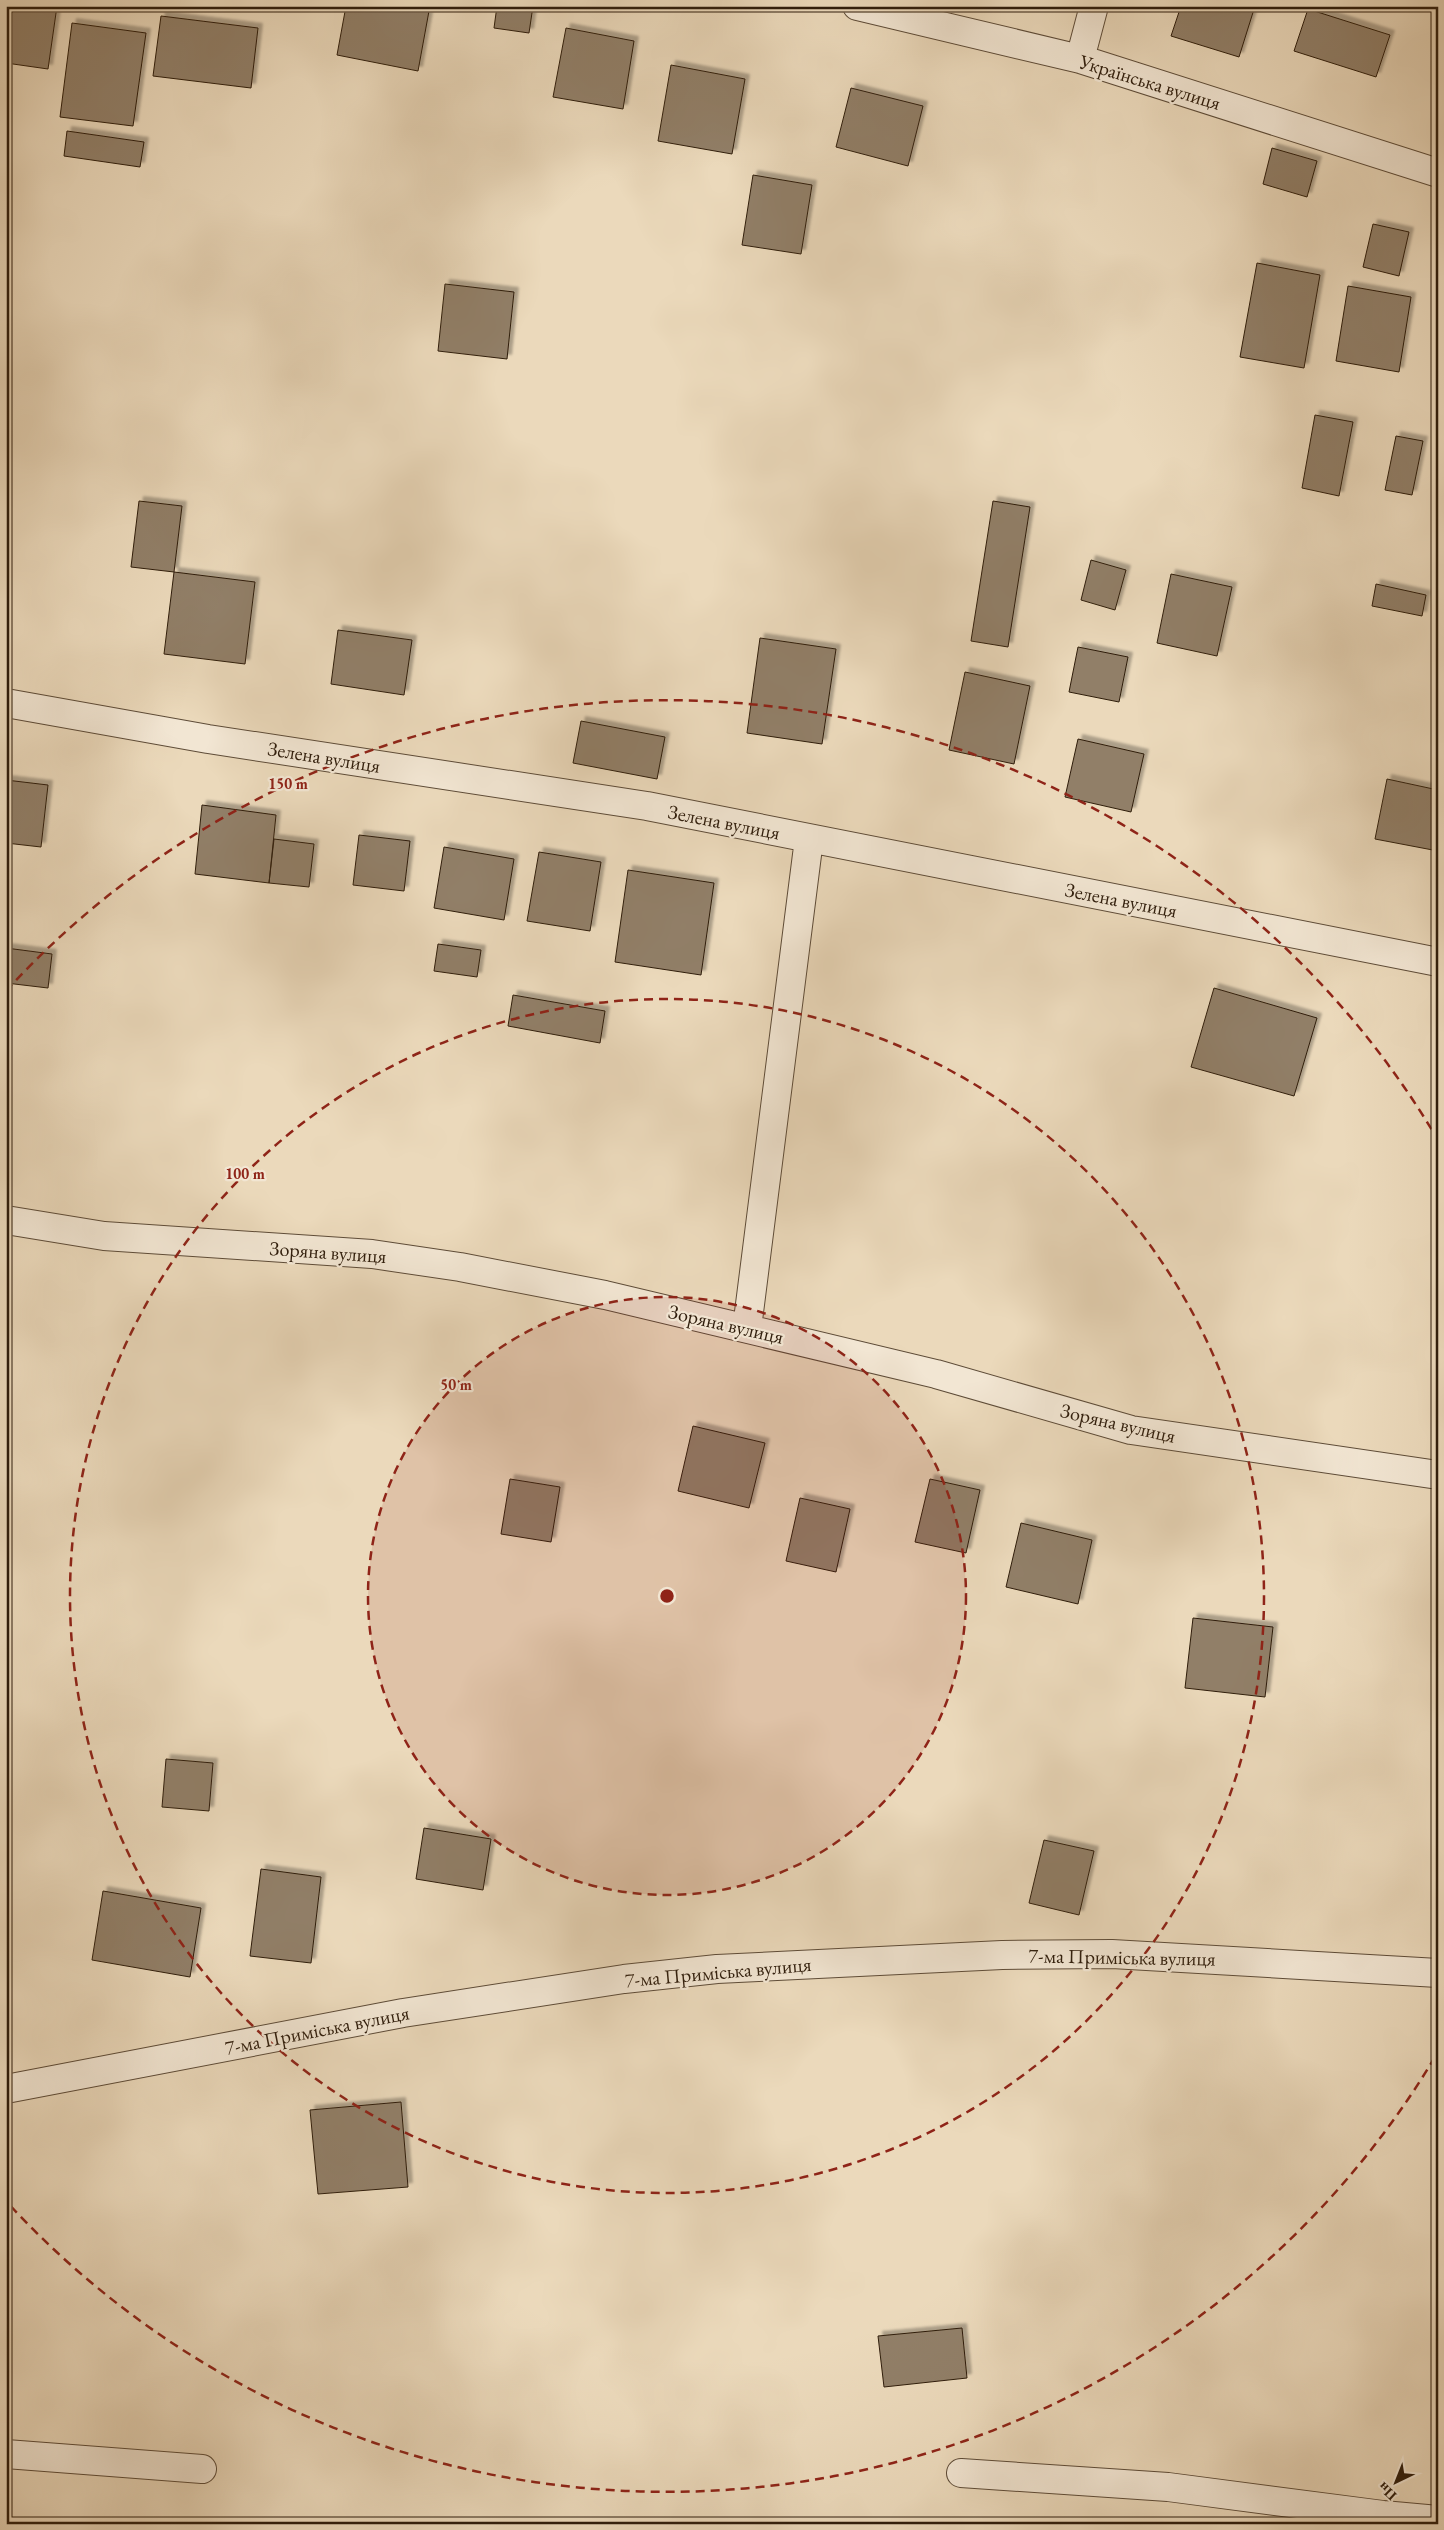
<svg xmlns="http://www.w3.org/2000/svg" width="1444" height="2530" font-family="'EB Garamond',serif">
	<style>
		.building { fill: #917f67; stroke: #2f1d0c; filter: url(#shadow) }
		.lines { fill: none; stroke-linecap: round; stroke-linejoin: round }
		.minor-casing { stroke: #5e4c38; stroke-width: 30 }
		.minor { stroke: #f2e6d3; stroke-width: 28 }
		.ring { fill: none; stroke: #8f2418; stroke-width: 2.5; stroke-dasharray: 9 6 }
		.labels { text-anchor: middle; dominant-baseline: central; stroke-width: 4.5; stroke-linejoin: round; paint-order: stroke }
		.street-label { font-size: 20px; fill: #2f1d0c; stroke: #f2e6d3 }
		.centre { fill: #8f2418; stroke: #f2e6d3; stroke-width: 2.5 }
		.ring-label { font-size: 15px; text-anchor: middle; font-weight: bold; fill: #8f2418; stroke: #f2e6d3; stroke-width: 4.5; stroke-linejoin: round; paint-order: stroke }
	</style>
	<defs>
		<filter id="shadow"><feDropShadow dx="4.5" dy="-4.5" stdDeviation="1" flood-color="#0004"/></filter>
	</defs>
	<rect width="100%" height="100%" fill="#ebd9bb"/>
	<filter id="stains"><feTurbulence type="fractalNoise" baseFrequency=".004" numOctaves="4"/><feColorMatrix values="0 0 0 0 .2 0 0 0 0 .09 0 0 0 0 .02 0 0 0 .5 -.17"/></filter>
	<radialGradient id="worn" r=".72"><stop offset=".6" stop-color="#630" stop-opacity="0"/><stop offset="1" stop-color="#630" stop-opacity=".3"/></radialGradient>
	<path class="building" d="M6,6h51l-9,63 -42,-6z
		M346,6h59l24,5 -11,60 -81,-16z
		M497,6h36l-4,27 -35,-5z
		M1181,6h74l-16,51 -68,-21z
		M1308,9l82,26 -14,42 -82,-26z
		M161,16l97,12 -7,60 -98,-12z
		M72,23l74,10 -13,93 -73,-9z
		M566,28l68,13 -11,68 -70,-12z
		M671,65l74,14 -13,75 -74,-13z
		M851,88l72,18 -15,60 -72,-19z
		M67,131l77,11 -4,25 -76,-11z
		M1272,148l45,13 -10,36 -44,-13z
		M753,175l59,10 -11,69 -59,-9z
		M1373,224l36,8 -10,44 -36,-9z
		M1257,263l63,12 -16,93 -64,-11z
		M445,284l69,8 -7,67 -69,-8z
		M1348,286l63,11 -12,75 -63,-11z
		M1315,415l38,7 -14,74 -37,-8z
		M1396,436l27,5 -11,54 -27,-5z
		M139,501l43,5 -8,66 -43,-5z
		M993,501l37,6 -22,140 -37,-6z
		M1091,560l35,10 -11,40 -34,-10z
		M174,572l81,10 -10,82 -81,-10z
		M1171,574l61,13 -15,69 -60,-13z
		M1376,584l50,11 -4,21 -50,-10z
		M338,630l74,10 -8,55 -73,-11z
		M760,638l76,11 -14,95 -75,-11z
		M1078,647l50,10 -9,45 -50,-10z
		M965,672l65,14 -16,78 -65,-14z
		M581,721l84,16 -8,42 -84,-16z
		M1078,739l66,15 -13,58 -66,-15z
		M1387,779l51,11v61l-63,-12z
		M6,780l42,5 -7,62 -35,-4z
		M202,805l74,10 -7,68 -74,-9z
		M359,835l51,6 -6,50 -51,-6z
		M274,839l40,5 -5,43 -40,-4z
		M444,847l70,12 -10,61 -70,-12z
		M539,852l62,10 -11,69 -63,-10z
		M628,870l86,13 -13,92 -86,-13z
		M438,944l43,6 -4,27 -43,-6z
		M6,948l46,6 -4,34 -42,-5z
		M1214,988l103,30 -23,78 -103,-29z
		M513,995l92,16 -5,32 -92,-17z
		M693,1426l72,17 -16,65 -71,-17z
		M510,1479l50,8 -9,55 -50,-8z
		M930,1479l50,11 -14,63 -51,-11z
		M800,1498l50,11 -14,63 -50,-11z
		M1021,1523l71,17 -14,64 -72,-17z
		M1193,1618l80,9 -8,70 -80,-9z
		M166,1759l47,4 -4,48 -47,-4z
		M424,1828l67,11 -8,51 -67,-11z
		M1044,1840l50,11 -15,64 -50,-12z
		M261,1869l60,8 -10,86 -61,-7z
		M103,1891l98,17 -11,69 -98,-17z
		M401,2102l7,85 -90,7 -8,-84z
		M962,2328l5,50 -83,9 -6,-51z"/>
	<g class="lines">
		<defs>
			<path id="minor" d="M857,6l223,53 358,114
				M1080,59l14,-53
				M6,703l202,36 439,67 791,156
				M6,1220l98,16 268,18 88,13 145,28 331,79 195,56 307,45
				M747,1328l62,-489
				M6,2089l397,-76 221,-34 93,-10 285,-14 110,-1 326,19
				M6,2454l196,15
				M961,2473l207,14 215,28 55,5"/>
		</defs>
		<use href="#minor" class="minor-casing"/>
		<use href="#minor" class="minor"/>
	</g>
	<circle cx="667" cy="1596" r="299" fill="#8f2418" fill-opacity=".12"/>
	<g class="ring">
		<circle cx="667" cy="1596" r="299"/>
		<circle cx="667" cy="1596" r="597"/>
		<path d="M1435 2057A896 896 0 0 1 6 2201M6 991A896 896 0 0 1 1435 1135"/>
	</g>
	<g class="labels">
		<g class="street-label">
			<text transform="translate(1150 82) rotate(17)">Українська вулиця</text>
			<text transform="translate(324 757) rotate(9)">Зелена вулиця</text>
			<text transform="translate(724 822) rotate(11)">Зелена вулиця</text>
			<text transform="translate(1121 900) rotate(11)">Зелена вулиця</text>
			<text transform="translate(328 1252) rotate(4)">Зоряна вулиця</text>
			<text transform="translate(726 1324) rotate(13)">Зоряна вулиця</text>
			<text transform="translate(1118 1423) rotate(13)">Зоряна вулиця</text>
			<text transform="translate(1122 1957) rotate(1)">7-ма Приміська вулиця</text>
			<text transform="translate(718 1972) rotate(-5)">7-ма Приміська вулиця</text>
			<text transform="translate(317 2030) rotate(-11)">7-ма Приміська вулиця</text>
		</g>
	</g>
	<circle cx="667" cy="1596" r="8" class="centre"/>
	<g class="ring-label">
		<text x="288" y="789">150 m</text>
		<text x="245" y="1179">100 m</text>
		<text x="456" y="1390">50 m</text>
	</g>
	<rect width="1444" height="2530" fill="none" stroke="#ebd9bb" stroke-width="25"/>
	<rect x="8" y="8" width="1429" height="2515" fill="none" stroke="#2f1d0c" stroke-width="2.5"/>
	<rect x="12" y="12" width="1419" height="2505" fill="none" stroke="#2f1d0c"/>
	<g transform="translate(1396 2482) rotate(223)" stroke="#f2e6d3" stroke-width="4" paint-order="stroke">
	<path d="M0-4L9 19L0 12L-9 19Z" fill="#2f1d0c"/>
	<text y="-8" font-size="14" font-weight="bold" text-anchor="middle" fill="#2f1d0c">Пн</text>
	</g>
	<rect width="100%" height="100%" filter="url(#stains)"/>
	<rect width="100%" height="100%" fill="url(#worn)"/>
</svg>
